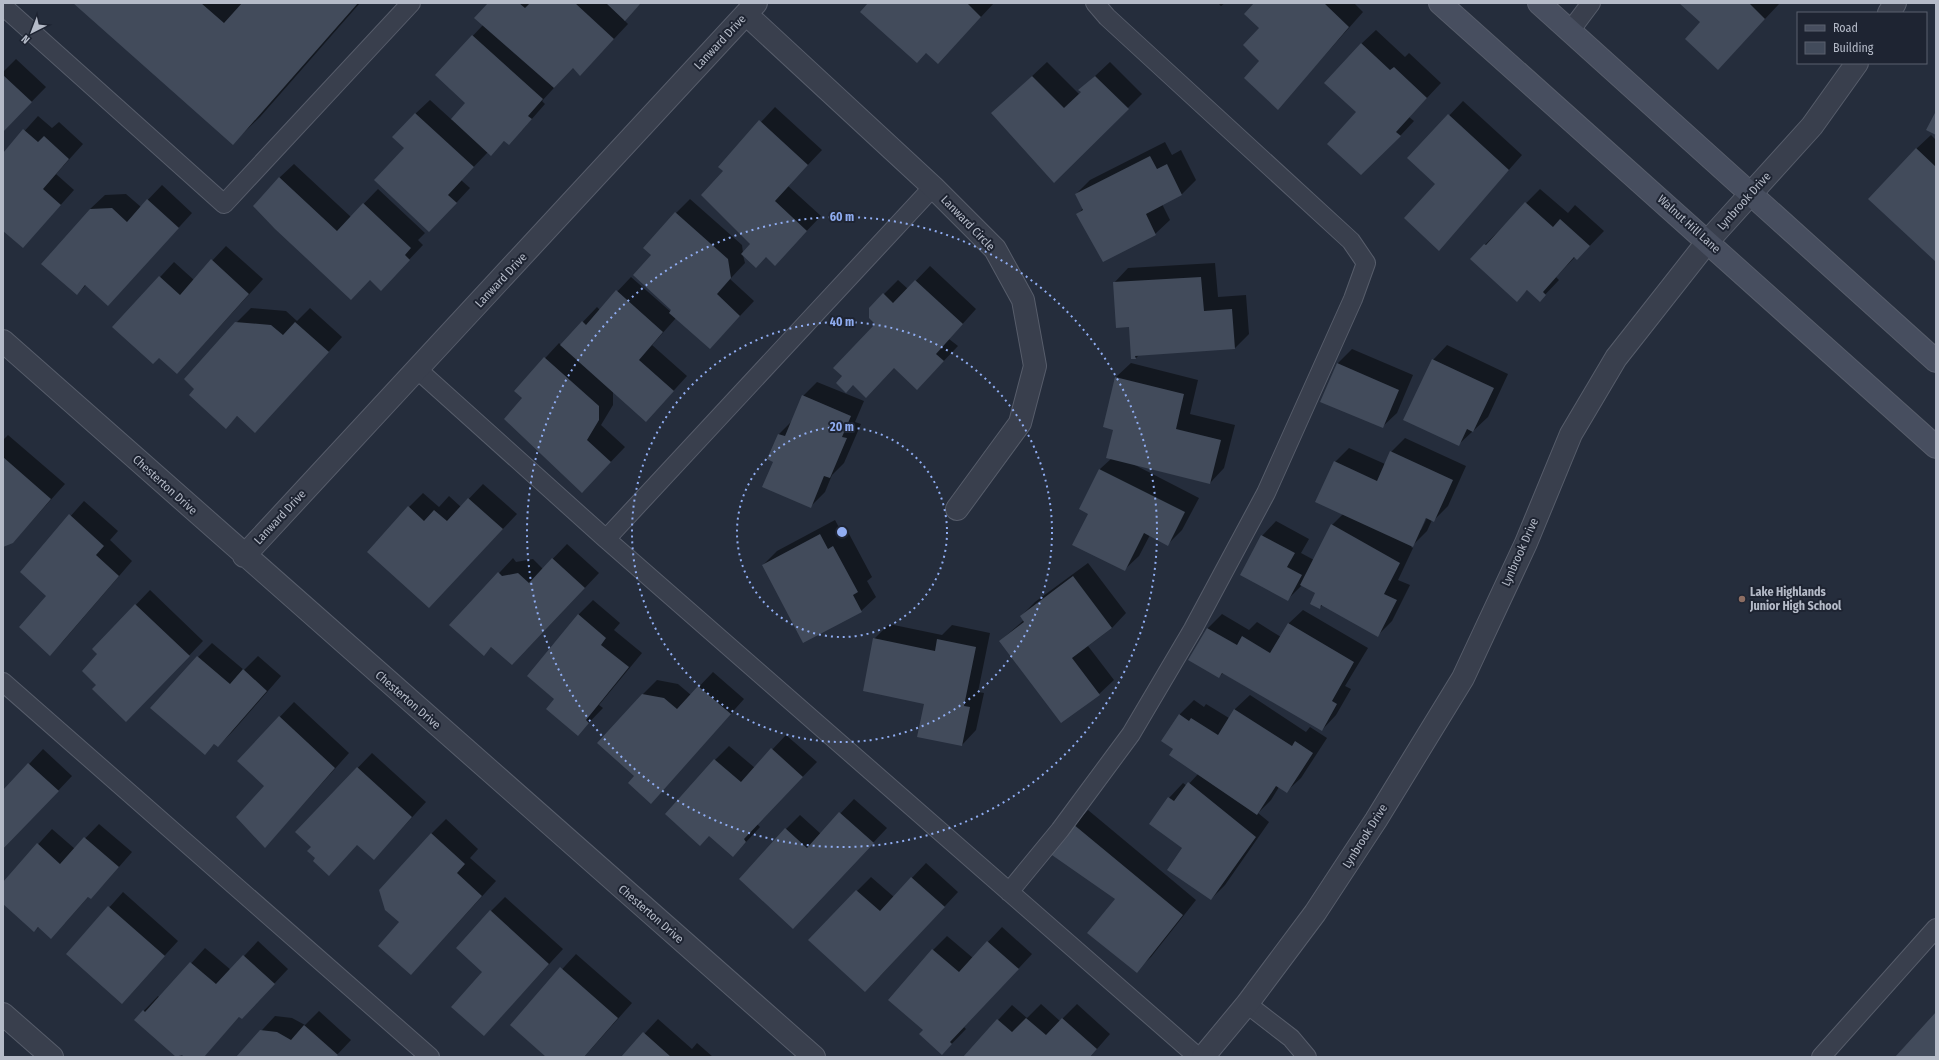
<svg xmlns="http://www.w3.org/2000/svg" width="1939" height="1060" font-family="'Fira Sans Condensed',sans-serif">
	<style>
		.shadow { fill: #0007; fill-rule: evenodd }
		.building { fill: #424b5b }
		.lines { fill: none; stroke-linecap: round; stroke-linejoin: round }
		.service-casing { stroke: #575d6b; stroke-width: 20 }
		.minor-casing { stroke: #575d6b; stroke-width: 24 }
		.secondary-casing { stroke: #575d6b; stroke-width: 24 }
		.service { stroke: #393f4d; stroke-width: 18 }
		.minor { stroke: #393f4d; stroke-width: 22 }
		.secondary { stroke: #474e5f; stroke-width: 22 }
		.ring { fill: none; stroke: #90adf2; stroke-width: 2; stroke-dasharray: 2 4 }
		.education-dot { fill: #8d6e63; stroke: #1e2432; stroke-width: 1.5 }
		.labels { text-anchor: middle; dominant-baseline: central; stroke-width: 4; stroke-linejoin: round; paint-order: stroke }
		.street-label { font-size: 12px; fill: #b5bbc8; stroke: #1e2432 }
		.poi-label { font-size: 12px; font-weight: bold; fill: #b5bbc8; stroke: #1e2432; text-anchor: start }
		.centre { fill: #90adf2; stroke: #1e2432; stroke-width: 2 }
		.ring-label { font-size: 12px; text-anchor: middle; font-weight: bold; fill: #90adf2; stroke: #1e2432; stroke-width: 4; stroke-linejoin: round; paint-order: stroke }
	</style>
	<rect width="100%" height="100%" fill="#252d3c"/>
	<path class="shadow" d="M75,3h285l-100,114 -27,26z
		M489,3h152l-17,17 4,4 -48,51 -7,-8 -31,34 3,3 -22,25 -18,11 -14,14 -3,-2 -27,28 9,8 -26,28 -39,-68 10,-34 15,-14 22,20 15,-17 -31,-28 47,-50z
		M869,3h125l-42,45z
		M1218,3h7l-4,3z
		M1256,3h98l9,9 -85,96 -17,-47 -1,-33z
		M1681,3h97l1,1 -47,50 -30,-32z
		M1376,30l29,27 4,-4 32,30 -32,34 5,4 -14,15 -43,-24 4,-68z
		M16,59l30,28 -43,44v-59z
		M1047,62l32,32 3,-2 -2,-2 30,-28 32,32 -88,87 -61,-68z
		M1463,101l59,54 -83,94 -2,-65 -28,-26z
		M775,107l47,43 -34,36 33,30 -46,48 -9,-8 -23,-1 2,8 -15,16 24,22 -44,47 -34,-30 -24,27 35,31 -41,45 -33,-30v14l-12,20 24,22 -43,45 -58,-94 -9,-7 44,-48 2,2 36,-38 3,3 31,-33 40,35 2,-2 -21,-55 24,-42 14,-14 52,46 1,8 8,-9 -27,-73 -5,-4z
		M38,116l14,12 7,-6 24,22 -27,30 18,16 -51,57 -20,-18v-74z
		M1931,135l5,5v121l-20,-112z
		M1165,142l7,13 9,-5 15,30 -14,14 -20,10 8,16 -15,14 -77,-20 5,-6 -7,-14 14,-14z
		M294,164l57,53 27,-28 47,44 -7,7 5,5 -42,44 -102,-111z
		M162,185l30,28 -84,92 -22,-20 -9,9 13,-85 15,-14 21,-1 15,13z
		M1540,189l28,24 7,-8 29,26 -27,28 -2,-2 -19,20 3,3 -19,20 -12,-11 -11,11 -46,-41z
		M226,246l37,33 -72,79 -32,-1 -45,-30 60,-65 20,18z
		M1215,263l3,34 28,-2 3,39 -14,14 -96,7 -3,3h-4l-2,-32 -16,-43 14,-15z
		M930,266l46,43 -27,30 9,7 -41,43 -23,-22 -50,9 33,-52 7,-30 14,-14 10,9z
		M251,308l35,3 11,10 13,-13 32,29 -87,95 -18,-16 -11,11 -30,-38 40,-66z
		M1447,345l61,29 -20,43 -30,28 -25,-85z
		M1352,349l61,26 -16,38 -15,14 -45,-63z
		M1131,363l67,17 -8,34 45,11 -11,43 -14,15 -77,-19 66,34 -17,32 -14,14 -18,-9 -11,21 -15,14 -35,-57 -9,-4 20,-40 12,-11 3,-29 -11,-3 12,-49z
		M817,382l47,19 -9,21 6,2 -17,39 -12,12 -7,17 -15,15 -36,-46 -6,-2 11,-25 13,-13 11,-25z
		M8,435l57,49 -52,58 -10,4v-106z
		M1405,438l61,28 -18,40 -14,14h-2l-5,11 -16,16 2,1 -15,32 12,5 -18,36 -14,14 -55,-30 -4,3 -2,-16 -15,-7 -15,15 -25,-64 14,-15 33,18 -8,14 13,7 18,-35 11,-11 -8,-52 14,-14 36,16 6,-12zM1429,514l-8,16h-2z
		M483,484l34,30 -74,78 -34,-85 14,-14 16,14 10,-11 12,11z
		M84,501l34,30 -8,9 22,21 -68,79 -14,15 -2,-59 -27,-24z
		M835,520l8,15 5,-3 24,45 -5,4 9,16 -15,14 -58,31 -40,-77 14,-14z
		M567,544l32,29 -73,77 -34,-4 -8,8 -33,-29 62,-67 3,4 17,-3 10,10z
		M1088,563l38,50 -14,15 -24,18 26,34 -15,14 -99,-53 24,-21 -3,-4 14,-14z
		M150,590l53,51 -62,65 -44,-21 2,-31 -5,-5z
		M593,600l27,23 -6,7 28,23 -43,52 4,3 -25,26 -23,-35 -27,-23 51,-62z
		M1303,610l65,38 -23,38 6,3 -15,26 -14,15 -99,-57 -4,4 -12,-48 15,-15 27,16 8,-8 24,15 7,-13z
		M889,624l53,11 10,-10 38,8 -12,59 6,1 -8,37 -14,15 -37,-42 -51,-64z
		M212,643l32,27 14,-14 23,20 -48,55 -15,15 -3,-3 -11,11 -6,-97z
		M713,672l31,27 -93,104 -16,-27 8,-82 14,-14 21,4 13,11z
		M1250,695l56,37 4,-5 17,11 -26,40 -15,14 -7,-5 -8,13 -13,13 11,9 -44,63 -14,14 -28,-51 -14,-50 14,-15 4,3 11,-12 -24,-26 5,-33 15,-15 10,7 2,-3 23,14 6,-9z
		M294,702l55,51 -84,94v-61l-27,-25z
		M786,735l31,27 -60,62 3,3 -27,29 -23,-21 5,-75 14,-14 26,22z
		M43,749l29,27 -69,73v-61l2,2z
		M372,753l54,49 -52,57 -17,-15 -40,14 -5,-11 -16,-15z
		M854,799l33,29 -80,85 -21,-84 14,-14 21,19z
		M1088,810l108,90 -45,57 -15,14 -20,-72 -42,-74z
		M446,819l32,30 -8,9 26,23 -71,78 -24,-37 30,-88z
		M99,824l33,28 -27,31 -14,14 -2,-1 -24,27 -26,4 -5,4 -31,-28v-20l49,-54 23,20z
		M926,863l32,29 -78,84 -23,-85 14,-14 23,20z
		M123,892l55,49 -56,61 -54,-48z
		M505,897l58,52 -79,86v-63l7,-61z
		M1002,927l30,27 -68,73 2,2 -24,25 -9,-104 14,-14 26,22z
		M258,941l30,28 -46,49 -2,-2 -37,41h-18l-3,-3 -5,3 -41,-38 22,-23 2,2 45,-50 26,22z
		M576,954l56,49 -48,54h-37l-36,-32z
		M1041,1004l19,17 17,-17 33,30 -20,23h-126l48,-52 15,13z
		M319,1011l32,29 -16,17h-98l38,-41 17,2 13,7z
		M658,1019l34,30 5,-6 16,14h-90z"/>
	<path class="building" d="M73,3h128l23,20 18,-20h116l-125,142z
		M488,3h31l6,5 5,-5h45l39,36 -34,37 -7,-8 -19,20 -80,-70z
		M606,3h35l-16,18z
		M868,3h99l14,14 -43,47 -12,-11 -9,10 -57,-51z
		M1254,3h70l25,24 -71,83 -34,-32 15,-17 -16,-16 16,-17 -15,-14z
		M1679,3h70l16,16 -47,51 -33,-31 15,-17z
		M472,35l71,64 -15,17 4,3 -23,26 -5,-4 -13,15 -40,-37 14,-16 -30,-28z
		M1361,43l29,27 4,-3 33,31 -31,34 5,4 -40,39 -34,-31 29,-32 -32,-29z
		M3,75l29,27 -29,30z
		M1032,76l32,32 17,-16 -3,-2 17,-14 34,33 -75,74 -63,-70z
		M1936,111v24l-10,-5z
		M415,113l59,54 -26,28 9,8 -28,29 -55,-52 30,-32 -12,-11z
		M1448,114l61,56 -70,81 -35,-33 31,-34 -28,-26z
		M759,120l49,45 -33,36 32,30 -32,35 -9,-9 -10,11 -15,-14 9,-10 -49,-49 22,-24 -5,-4z
		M23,129l15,13 6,-6 25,23 -26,30 18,16 -38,43 -20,-17v-78z
		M1916,148l20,19v95l-68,-63z
		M1150,156l7,13 10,-5 15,31 -36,19 10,21 -53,27 -27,-48 7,-4 -8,-16z
		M279,177l58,54 26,-28 48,45 -6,7 5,5 -29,31 -11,-11 -19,20 -76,-71 -22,-23z
		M147,199l32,29 -71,78 -23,-21 -8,10 -36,-31 49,-55 22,-1 15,14z
		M1525,202l28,25 7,-8 30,27 -13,14 -3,-3 -31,35 3,3 -6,7 -13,-12 -10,12 -47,-43 14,-15 2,1z
		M675,212l53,47 3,19 -14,16 23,22 -30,33 -41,-36 2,-3 -38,-35 18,-20 -8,-7z
		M211,259l38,35 -72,80 -18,-16 -6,6 -41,-37 47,-51 21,19z
		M1201,277l3,34 28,-2 3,40 -100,7 1,3h-5l-2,-32 -13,1 -3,-46z
		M915,280l48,44 -27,30 8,7 -27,29 -23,-22 -28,30 -13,-13 -7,8 -10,-10 6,-7 -9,-8 42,-44 -6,-6v-10l14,-15 10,10z
		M616,290l47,42 -24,28 35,31 -28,31 -86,-77 22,-24 4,4z
		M235,322l36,3 12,10 12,-13 34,30 -74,81 -18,-17 -11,13 -37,-34 5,-6 -10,-10z
		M544,357l55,49v14l-12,20 24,22 -29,31 -78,-74 18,-21 -8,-7z
		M1432,359l62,29 -21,44 -6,-3 -8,17 -56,-26z
		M1337,363l62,27 -16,38 -63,-26z
		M1115,377l69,17 -8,35 45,11 -11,44 -104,-26 7,-28 -10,-3z
		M802,395l49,21 -9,21 5,1 -17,40 -6,-2 -13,32 -49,-21 11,-25 -6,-3 11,-25 7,2z
		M1390,451l63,29 -19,42 -8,-4 -13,29 -98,-45 19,-41 43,20z
		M3,457l48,42 -38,44 -10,4z
		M1099,469l86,43 -17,34 -24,-13 -19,38 -53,-26 16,-31 -9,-5z
		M468,498l35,31 -74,79 -62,-56 41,-46 16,15 10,-11 13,11z
		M69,514l35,32 -8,9 23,21 -69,80 -31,-29 27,-31 -26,-24z
		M1331,524l69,39 -16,31 13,6 -19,37 -57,-32 -1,4 -10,-5 5,-11 -15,-8z
		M820,534l8,15 5,-3 25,46 -5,3 9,17 -59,31 -41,-78z
		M1261,535l34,18 -8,14 15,8 -14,26 -48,-26z
		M552,558l33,30 -73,77 -21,-18 -7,9 -35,-31 49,-53 4,4 16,-3 11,10z
		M1073,576l39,52 -40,30 28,37 -39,28 -62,-82 25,-19 -4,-6z
		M135,604l55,52 -64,66 -34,-33 4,-4 -14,-14 15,-17 -5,-5z
		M578,614l28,24 -5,7 28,22 -43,53 3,3 -11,13 -32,-27 8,-10 -27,-23z
		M1288,623l66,39 -22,39 5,3 -15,27 -100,-58 -3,5 -31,-18 19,-32 30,17 5,-9 28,17z
		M873,638l62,13 2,-12 39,8 -12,59 6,1 -8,39 -45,-9 7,-33 -61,-13z
		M197,656l33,28 13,-15 24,22 -49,56 -4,-3 -9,11 -55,-47z
		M698,686l33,28 -80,90 -23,-21 6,-7 -37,-33 45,-49 22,4 13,11z
		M1234,709l58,37 3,-5 18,12 -26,40 -11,-7 -19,29 -88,-60 4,-6 -12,-8 18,-27 10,7 2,-3 27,17z
		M279,716l56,52 -70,80 -29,-31 28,-31 -27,-25z
		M771,748l32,29 -59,62 2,3 -13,15 -24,-21 -9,10 -35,-32 49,-55 27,23z
		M28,763l31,28 -56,58v-59z
		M357,767l55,50 -38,43 -17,-15 -28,31 -16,-15 2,-3 -8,-7 4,-4 -16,-15z
		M1188,782l68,55 -45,63 -44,-30 15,-22 -33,-24 19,-27 6,4z
		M839,812l35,31 -81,86 -54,-50 46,-51 22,20z
		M1073,824l110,91 -46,58 -50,-40 28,-34 -66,-46z
		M431,833l34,31 -8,9 25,23 -71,79 -33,-29 21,-24 -14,-12 -6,-20z
		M84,837l35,30 -28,32 -3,-2 -37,42 -13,-12 -4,5 -31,-28v-22l34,-39 23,21z
		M911,877l34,30 -80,85 -57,-52 48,-50 24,21z
		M108,906l57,50 -43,48 -56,-50z
		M490,910l59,54 -65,72 -33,-29 31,-35 -26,-24z
		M987,941l32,28 -69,73 2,2 -10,11 -23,-21 4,-4 -35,-30 44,-51 27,23z
		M243,955l32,29 -33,35 -3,-2 -35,40h-20l-2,-2 -6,2 -42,-37 9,-10 2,2 45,-50 26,22z
		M560,967l58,51 -34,39h-38l-36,-32z
		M1936,1012v45h-41z
		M1026,1018l20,17 16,-17 35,31 -7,8h-127l34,-38 15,13z
		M304,1025l34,30 -2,2h-100l24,-27 17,2 14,8z
		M643,1032l28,25h-50z"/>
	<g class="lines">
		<defs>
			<path id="service" d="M3,6l221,198 187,-201
				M1570,31l21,-28
				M418,370l188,169 327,-352
				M606,539l592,518
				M3,682l427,375
				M1009,892l51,-62 71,-96 62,-105 73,-136 87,-194 13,-36 -15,-22 -244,-224 -12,-14
				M1247,1004l44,34 16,19
				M1821,1057l115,-129"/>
			<path id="minor" d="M1889,13l6,-10
				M746,14l187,173 62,62 28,51 12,66 -15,57 -63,86
				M3,341l811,716
				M244,556l512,-553
				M3,1014l49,43
				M1203,1057l44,-53 68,-91 61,-93 87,-142 63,-135 45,-109 45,-76 92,-117 104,-115 45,-63"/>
			<path id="secondary" d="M1440,3l496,444
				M1539,3l397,358"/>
		</defs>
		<use href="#service" class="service-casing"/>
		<use href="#minor" class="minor-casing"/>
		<use href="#secondary" class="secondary-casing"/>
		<use href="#service" class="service"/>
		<use href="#minor" class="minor"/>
		<use href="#secondary" class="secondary"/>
	</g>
	<g class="ring">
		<circle cx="842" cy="532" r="105"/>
		<circle cx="842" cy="532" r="210"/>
		<circle cx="842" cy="532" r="315"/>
	</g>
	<circle class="education-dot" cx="1742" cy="599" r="4"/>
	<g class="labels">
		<g class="street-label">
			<text transform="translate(720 42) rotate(-47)">Lanward Drive</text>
			<text transform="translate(1744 201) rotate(-48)">Lynbrook Drive</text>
			<text transform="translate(968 223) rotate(46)">Lanward Circle</text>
			<text transform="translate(1689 224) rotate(42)">Walnut Hill Lane</text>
			<text transform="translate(501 280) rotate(-47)">Lanward Drive</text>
			<text transform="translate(165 485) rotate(42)">Chesterton Drive</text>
			<text transform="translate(280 517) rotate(-47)">Lanward Drive</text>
			<text transform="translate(1520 552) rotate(-66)">Lynbrook Drive</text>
			<text transform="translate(408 700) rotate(41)">Chesterton Drive</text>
			<text transform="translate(1365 836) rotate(-58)">Lynbrook Drive</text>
			<text transform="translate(651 914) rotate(41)">Chesterton Drive</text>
		</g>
		<g class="poi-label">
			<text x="1750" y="592">Lake Highlands<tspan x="1750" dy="14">Junior High School</tspan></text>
		</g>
	</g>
	<circle cx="842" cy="532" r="6" class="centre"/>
	<g class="ring-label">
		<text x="842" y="221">60 m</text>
		<text x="842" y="326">40 m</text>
		<text x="842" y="431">20 m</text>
	</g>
	<rect width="1939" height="1060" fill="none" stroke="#b5bbc8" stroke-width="8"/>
	<rect x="1797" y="12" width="130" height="52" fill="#1e2432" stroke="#5a606e"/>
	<rect x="1805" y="25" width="20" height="6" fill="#474e5f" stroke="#5a606e"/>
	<text x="1833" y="32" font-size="12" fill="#b5bbc8">Road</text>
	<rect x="1805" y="42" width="20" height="12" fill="#424b5b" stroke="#5a606e"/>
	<text x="1833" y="52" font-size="12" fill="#b5bbc8">Building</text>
	<g transform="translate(32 32) rotate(222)" stroke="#1e2432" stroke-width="3" paint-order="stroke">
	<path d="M0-3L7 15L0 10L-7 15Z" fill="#b5bbc8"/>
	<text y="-6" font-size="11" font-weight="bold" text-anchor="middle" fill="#b5bbc8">N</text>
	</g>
</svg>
